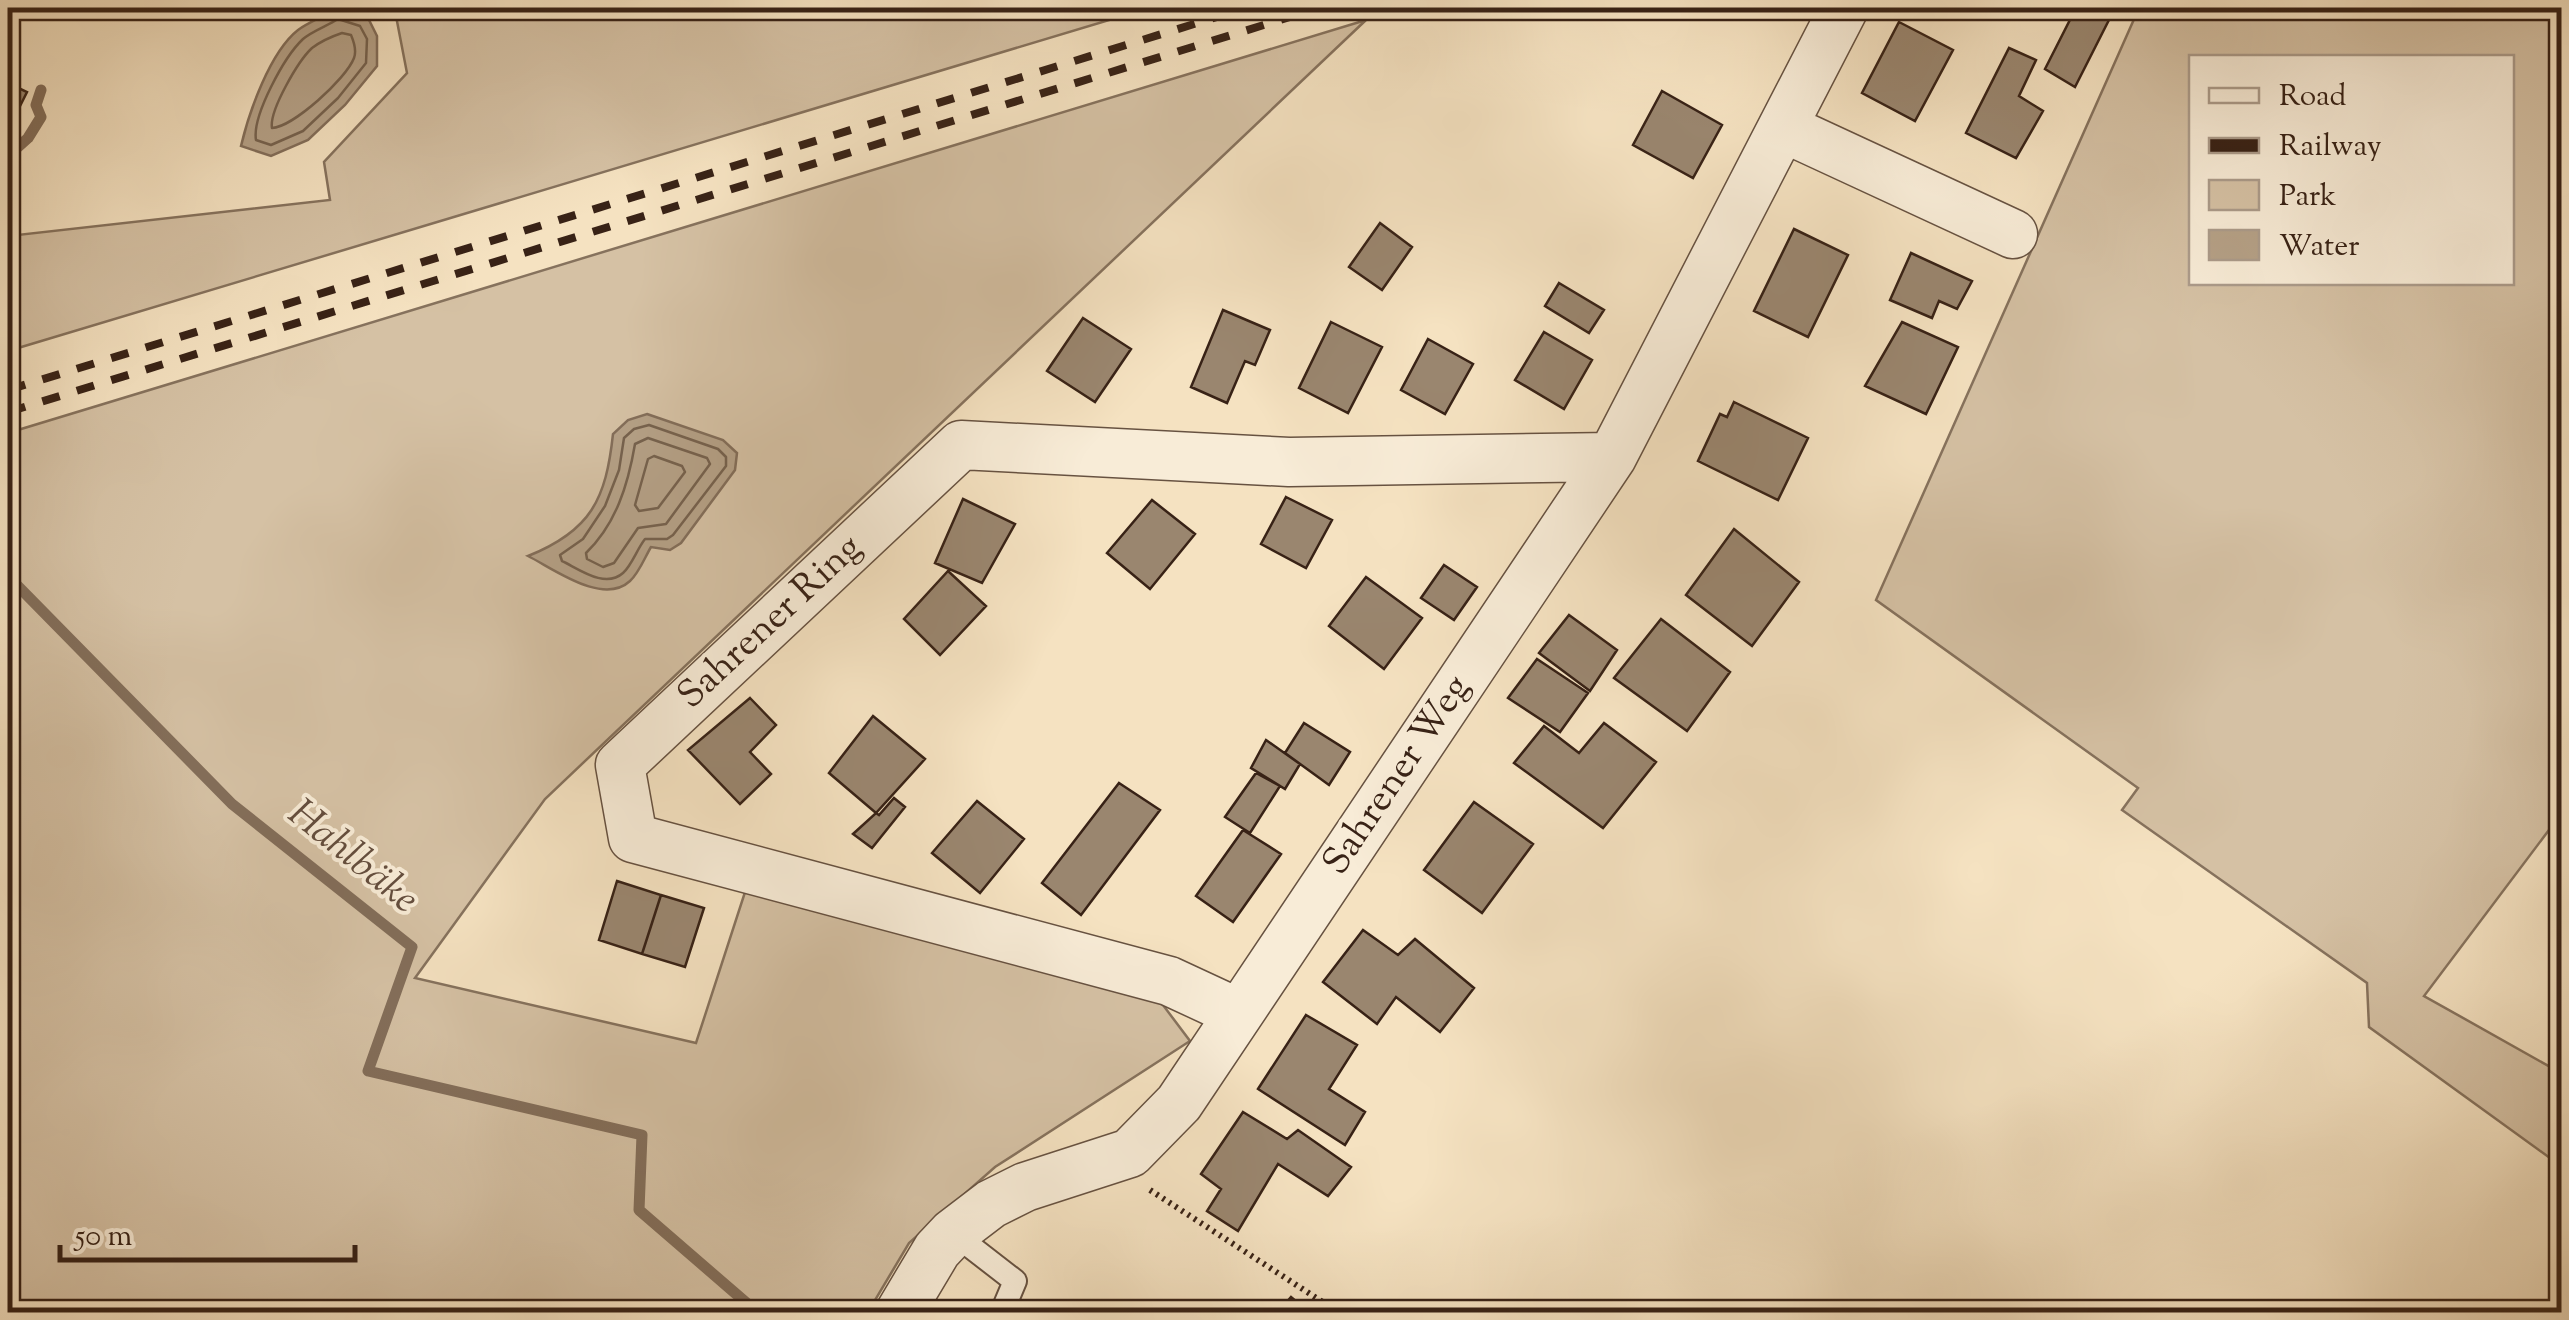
<svg xmlns="http://www.w3.org/2000/svg" width="2569" height="1320" font-family="'Sorts Mill Goudy',serif">
	<style>
		.green { fill: #d5c1a4; stroke: #86725d; stroke-width: 2.5; fill-rule: evenodd }
		.water { fill: #b5a187; stroke: #836e5a; stroke-width: 2.5 }
		.lines { fill: none; stroke-linecap: round; stroke-linejoin: round }
		.shore { stroke: #76624e; stroke-width: 2.5 }
		.stream { stroke: #836e5a; stroke-width: 11 }
		.building { fill: #9a866f; stroke: #382216; stroke-width: 2.5 }
		.lane-casing { stroke: #675241; stroke-width: 26 }
		.street-casing { stroke: #675241; stroke-width: 51 }
		.path { stroke: #382216; stroke-width: 6; stroke-dasharray: 2.5 5; stroke-linecap: butt }
		.lane { stroke: #f8ecd7; stroke-width: 22 }
		.street { stroke: #f8ecd7; stroke-width: 48 }
		.rail { stroke: #382216; stroke-width: 8; stroke-dasharray: 18 18; stroke-linecap: butt }
		.labels { text-anchor: middle; dominant-baseline: central; stroke-width: 8; stroke-linejoin: round; paint-order: stroke }
		.street-label { font-size: 38px; fill: #382216; stroke: #f8ecd7 }
		.water-label { font-size: 40px; font-style: italic; fill: #644e3e; stroke: #f8ecd7 }
	</style>
	<rect width="100%" height="100%" fill="#f5e2c1"/>
	<filter id="stains"><feTurbulence type="fractalNoise" baseFrequency=".002" numOctaves="4"/><feColorMatrix values="0 0 0 0 .2 0 0 0 0 .09 0 0 0 0 .02 0 0 0 .5 -.17"/></filter>
	<radialGradient id="worn" r=".72"><stop offset=".6" stop-color="#630" stop-opacity="0"/><stop offset="1" stop-color="#630" stop-opacity=".3"/></radialGradient>
	<path class="green" d="M382,8h767l-1141,343v-115l322,-36 -6,-38 83,-89 -11,-57z
		M2139,8h422v806l-137,182 137,77v93l-192,-139 -2,-44 -245,-173 16,-22 -262,-188zM2192,58h320v224h-320z
		M1366,20l-821,779 -130,179 281,65 50,-154 414,112 30,40 -195,126 -86,76 -41,69h-860v-879z"/>
	<path class="water" d="M334,10l32,4 11,22v30l-32,39 -37,35 -37,16 -30,-10c8,-34 29,-94 57,-116 11,-8 25,-13 36,-20z
		M647,414l76,26 14,13 -2,17 -54,73 -11,7 -19,-3c-6,10 -12,26 -21,34 -27,25 -76,-12 -102,-25 63,-25 78,-57 85,-122l15,-14z"/>
	<g class="lines">
		<path class="shore" d="M338,19l22,7 7,13 -1,24 -28,35 -35,33 -32,14 -15,-5c-4,-24 28,-83 47,-101 9,-8 24,-13 35,-20z
			M342,33l9,2c3,7 6,15 3,23 -8,21 -61,69 -82,70 -3,-17 26,-67 40,-80 8,-6 21,-12 30,-15z
			M649,425l69,24 8,8v9l-53,69 -6,4h-22c-8,10 -13,26 -22,34 -18,16 -44,-4 -61,-12l-2,-6 23,-16 22,-33 14,-36 5,-32 10,-9z
			M648,438l59,20 3,6 -44,60 -28,4 -24,35 -11,4 -16,-8 -1,-6c30,-29 42,-68 49,-109z
			M654,456l28,10 3,6 -27,36 -19,3 -4,-6 13,-46z"/>
		<path class="stream" d="M8,156l20,-18 13,-21 -5,-12 5,-15
			M8,576l224,228 180,143 -44,124 274,64 -3,75 118,102"/>
	</g>
	<path class="building" d="M2076,8h39l-40,79 -30,-18z
		M1899,22l54,28 -38,71 -53,-28z
		M2009,48l27,12 -17,36 24,15 -27,47 -50,-25z
		M8,83l19,9 -19,38z
		M1662,91l60,34 -29,53 -60,-33z
		M1380,223l32,24 -30,43 -33,-23z
		M1794,229l54,26 -40,82 -54,-26z
		M1911,253l61,28 -15,28 -18,-8 -7,17 -42,-18z
		M1559,283l45,27 -15,23 -44,-27z
		M1223,310l47,20 -15,35 -10,-4 -18,42 -36,-16z
		M1083,318l48,31 -36,53 -48,-31z
		M1331,322l51,25 -34,66 -49,-25z
		M1902,322l56,25 -32,67 -61,-28z
		M1544,332l48,28 -28,49 -49,-29z
		M1428,339l45,25 -28,50 -44,-24z
		M1734,402l74,36 -30,62 -80,-39 22,-47 7,3z
		M1286,497l46,23 -26,48 -45,-24z
		M963,499l52,25 -33,59 -47,-20z
		M1152,500l43,34 -45,55 -43,-36z
		M1734,529l65,53 -47,64 -66,-51z
		M1444,565l33,22 -23,33 -33,-22z
		M948,571l38,35 -46,49 -36,-36z
		M1366,577l56,41 -38,51 -55,-43z
		M1569,615l48,35 -27,41 -51,-38z
		M1661,619l69,53 -43,59 -73,-53z
		M1537,659l51,34 -28,39 -52,-34z
		M750,698l26,27 -26,27 21,22 -31,30 -52,-54z
		M873,716l52,43 -49,54 -47,-40z
		M1304,723l46,29 -21,33 -44,-32z
		M1604,723l52,39 -53,66 -89,-65 30,-37 35,27z
		M1266,740l34,24 -15,25 -34,-21z
		M1256,773l24,13 -30,47 -25,-16z
		M1119,783l41,27 -79,105 -39,-32z
		M894,798l11,9 -33,41 -19,-14 23,-21 3,2z
		M977,801l47,38 -44,54 -48,-40z
		M1474,802l59,42 -51,69 -58,-43z
		M1243,830l38,24 -48,68 -37,-26z
		M617,881l44,14 -19,59 -43,-14z
		M661,895l43,13 -19,59 -43,-13z
		M1363,930l35,25 17,-16 59,49 -34,44 -44,-35 -19,27 -54,-42z
		M1306,1015l51,30 -28,44 36,23 -20,33 -87,-56z
		M1243,1112l44,27 11,-9 53,37 -23,29 -50,-32 -40,67 -31,-20 14,-22 -20,-15z
		M1291,1297l18,15h-31z"/>
	<g class="lines">
		<defs>
			<path id="lane" d="M953,1233l62,48 -13,31"/>
			<path id="street" d="M1784,128l229,106
				M1238,1013l-69,-32 -536,-143 -13,-73 341,-320 328,17 323,-5
				M900,1312l37,-62 16,-17 38,-29 34,-17 105,-34 49,-50 433,-646 232,-449"/>
		</defs>
		<use href="#lane" class="lane-casing"/>
		<use href="#street" class="street-casing"/>
		<path class="path" d="M1150,1190l188,122"/>
		<use href="#lane" class="lane"/>
		<use href="#street" class="street"/>
		<path class="rail" d="M8,390l1238,-382
			M8,412l1311,-404"/>
	</g>
	<g class="labels">
		<g class="street-label">
			<text transform="translate(771 623) rotate(-43)">Sahrener Ring</text>
			<text transform="translate(1398 776) rotate(-56)">Sahrener Weg</text>
		</g>
		<g class="water-label">
			<text transform="translate(352 858) rotate(39)">Hahlbäke</text>
		</g>
	</g>
	<rect width="2569" height="1320" fill="none" stroke="#f5e2c1" stroke-width="40"/>
	<rect x="10" y="10" width="2549" height="1300" fill="none" stroke="#382216" stroke-width="5"/>
	<rect x="20" y="20" width="2529" height="1280" fill="none" stroke="#382216" stroke-width="2.5"/>
	<rect x="2189" y="55" width="325" height="230" fill="#f8ecd7" stroke="#ab9b8a" stroke-width="2.5"/>
	<rect x="2209" y="88" width="50" height="15" fill="#f8ecd7" stroke="#ab9b8a" stroke-width="2.5"/>
	<text x="2279" y="105" font-size="30" fill="#382216">Road</text>
	<rect x="2209" y="138" width="50" height="15" fill="#382216" stroke="#ab9b8a" stroke-width="2.5"/>
	<text x="2279" y="155" font-size="30" fill="#382216">Railway</text>
	<rect x="2209" y="180" width="50" height="30" fill="#d5c1a4" stroke="#ab9b8a" stroke-width="2.5"/>
	<text x="2279" y="205" font-size="30" fill="#382216">Park</text>
	<rect x="2209" y="230" width="50" height="30" fill="#b5a187" stroke="#ab9b8a" stroke-width="2.5"/>
	<text x="2279" y="255" font-size="30" fill="#382216">Water</text>
	<path d="M60 1245v15h295v-15" fill="none" stroke="#382216" stroke-width="5"/>
	<text x="75" y="1245" font-size="30" fill="#382216" stroke="#f8ecd7" stroke-width="8" paint-order="stroke">50 m</text>
	<rect width="100%" height="100%" filter="url(#stains)"/>
	<rect width="100%" height="100%" fill="url(#worn)"/>
</svg>
